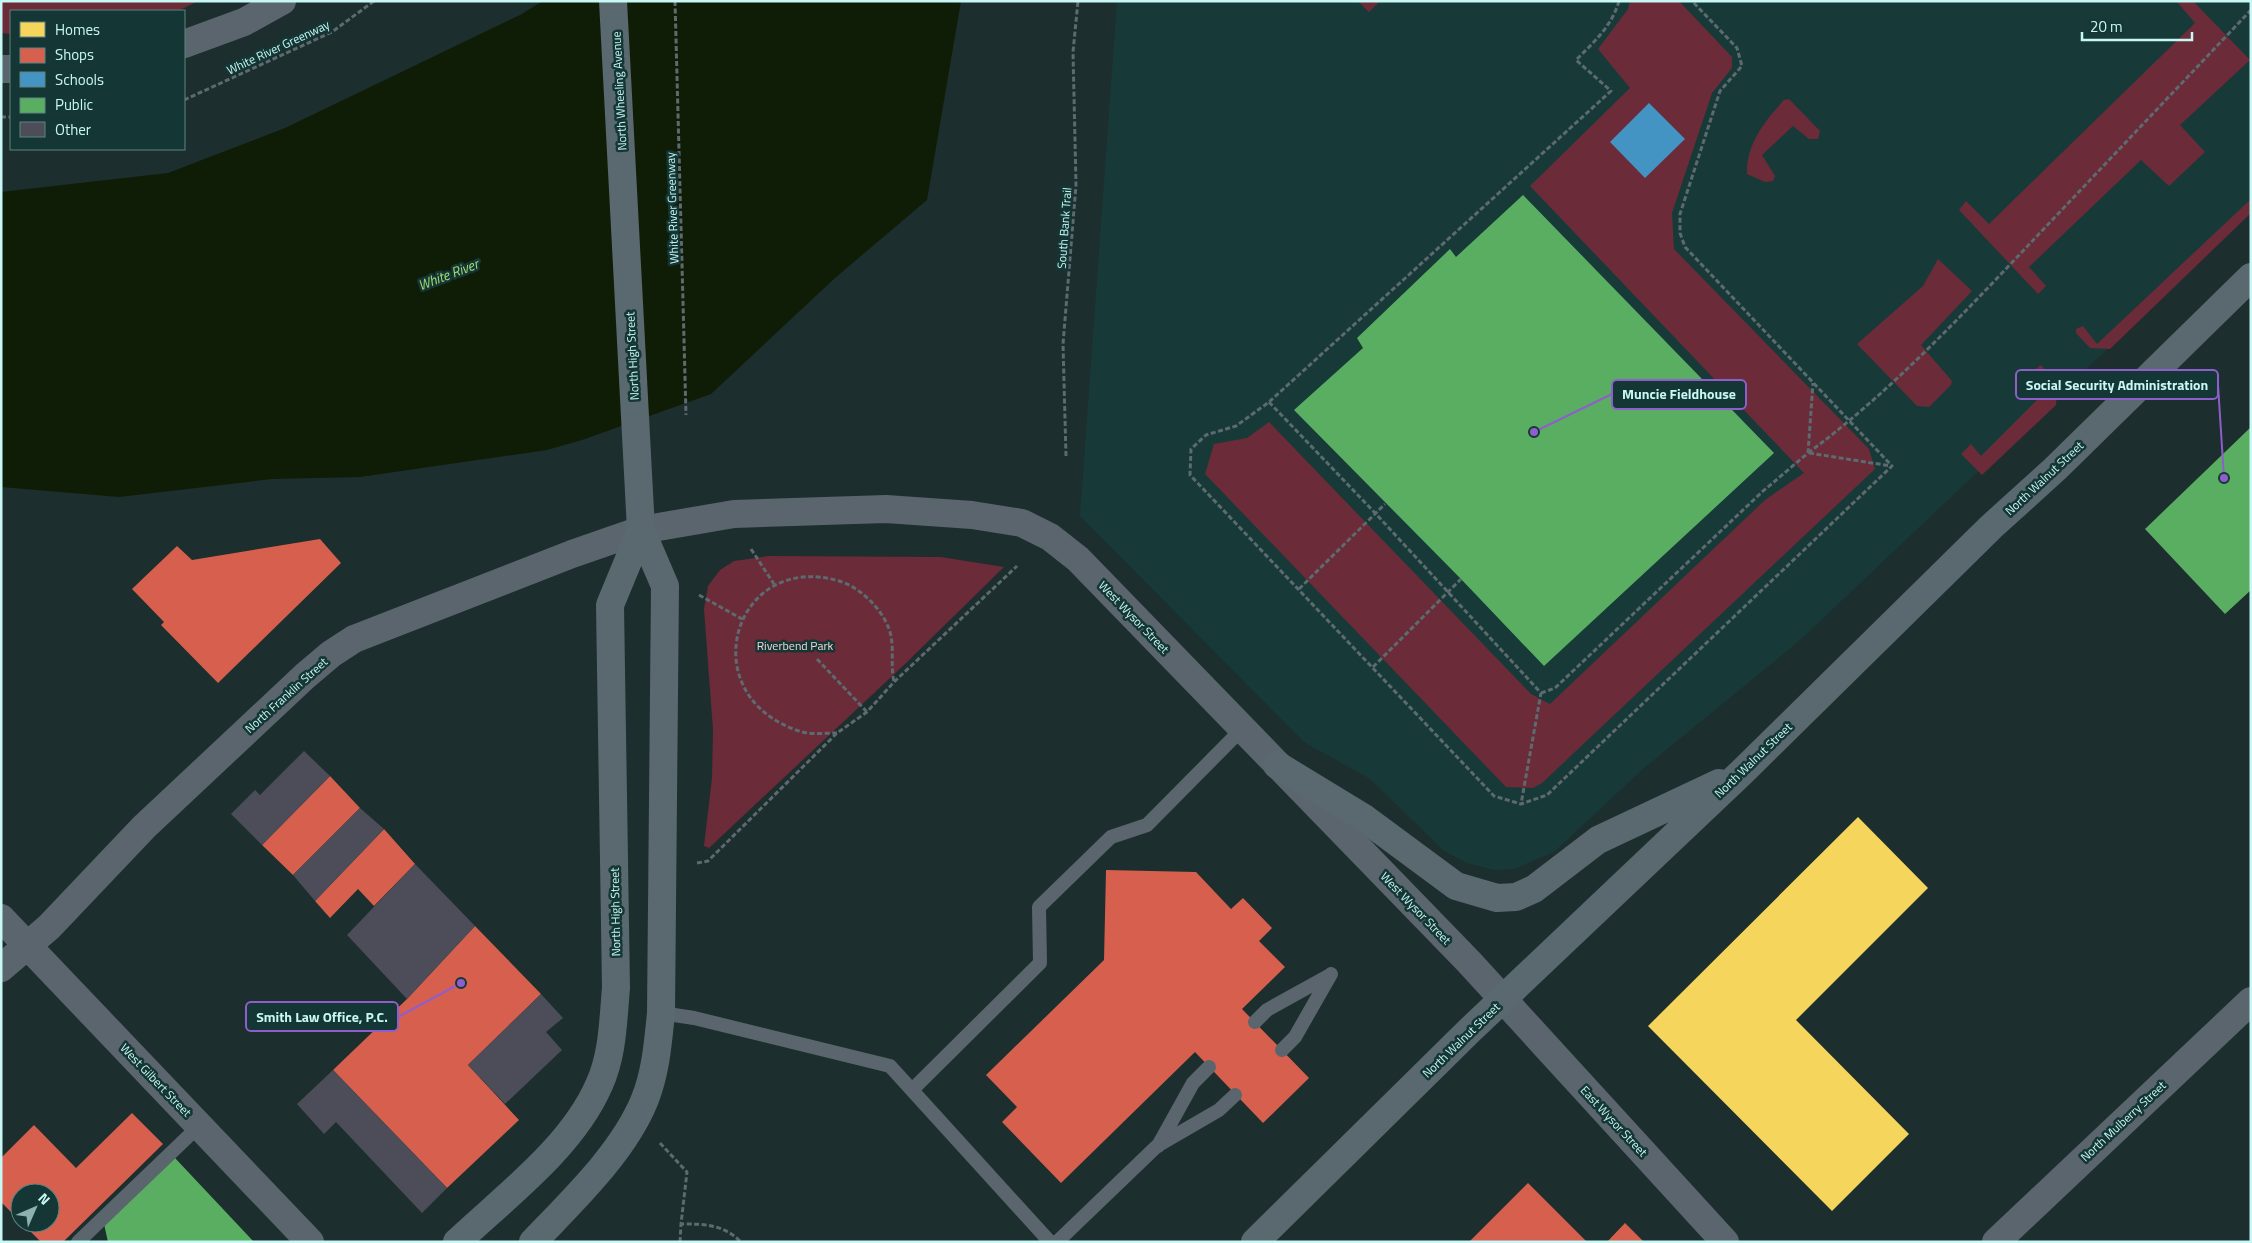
<svg xmlns="http://www.w3.org/2000/svg" width="2252" height="1243" font-family="'Titillium Web',sans-serif">
	<style>
		.built { fill: #173a38 }
		.green { fill: #6c2b38 }
		.water { fill: #0f1d07 }
		.homes { fill: #f6d55c }
		.shops { fill: #d6604d }
		.schools { fill: #4393c3 }
		.public { fill: #5aae61 }
		.building { fill: #4c4d58 }
		.lines { fill: none; stroke-linecap: round; stroke-linejoin: round }
		.path { stroke: #5d6a6f; stroke-width: 3; stroke-dasharray: 5 2.5; stroke-linecap: butt }
		.service { stroke: #5b656d; stroke-width: 14 }
		.minor { stroke: #5b656d; stroke-width: 28 }
		.tertiary { stroke: #5b656d; stroke-width: 28 }
		.secondary { stroke: #5a686f; stroke-width: 28 }
		.labels { text-anchor: middle; dominant-baseline: central; stroke-width: 5; stroke-linejoin: round; paint-order: stroke }
		.street-label { font-size: 12px; fill: #c8f8f5; stroke: #143635 }
		.park-label { font-size: 12px; fill: #f1d6d8; stroke: #143635 }
		.water-label { font-size: 14px; font-style: italic; fill: #a6de74; stroke: #143635 }
		.leader { fill: none; stroke: #8e5fcc; stroke-width: 2 }
		.callout-dot { fill: #8e5fcc; stroke: #143635; stroke-width: 2 }
		.callout { fill: #143635; stroke: #8e5fcc; stroke-width: 2 }
		.callout-label { font-size: 14px; text-anchor: middle; font-weight: bold; fill: #c8f8f5 }
	</style>
	<rect width="100%" height="100%" fill="#1c2e2e"/>
	<path class="built" d="M1117,1h1134v212l-453,429 -154,126 -90,84 -40,17 -20,1 -27,-7 -23,-12 -74,-72 -66,-37 -224,-226z"/>
	<path class="green" d="M1,1h197l-20,10h-167v23l-10,-1z
		M1358,1h22l-11,11z
		M1630,1h49l53,56v11l-20,25 -40,120 2,36 195,200 6,20 -333,314 -9,5 -27,-1 -301,-313 9,-30 33,-6 22,-16 262,272 19,10 215,-204 39,-27 -274,-287 100,-98 -32,-39 30,-40z
		M2179,1h14l57,59 -70,65 25,27 -36,34 -28,-26 -112,107 17,19 -8,8 -79,-84 7,-9 23,23 206,-201 -17,-20z
		M1789,99l31,32 -2,8h-9l-16,-13 -31,29 13,21 -2,5 -8,1 -18,-8c-1,-30 18,-53 37,-74z
		M2251,199v14l-141,136 -20,-1 -14,-15v-4l7,-3 14,18z
		M1938,259l34,32 -51,54 31,36 -1,4 -22,22 -12,-1 -60,-62 66,-58z
		M2041,365c11,13 17,23 15,40l-74,70 -21,-21 10,-10 10,12 67,-67 -15,-18z
		M769,556l172,1 63,10 -98,96 -197,185 -5,-2 8,-68 1,-48 -9,-121 4,-23 12,-16 14,-9z"/>
	<path class="water" d="M543,1h418l-34,199 -92,78 -124,116 -129,46 -35,10 -187,27 -88,2 -153,18 -118,-10v-295l167,-19 117,-45 235,-113z"/>
	<path class="homes" d="M1858,817l70,71 -132,132 113,114 -77,77 -184,-185z"/>
	<path class="shops" d="M320,539l21,24 -123,120 -57,-58 3,-3 -32,-33 45,-43 15,14z
		M330,776l30,32 -67,67 -31,-30z
		M384,829l31,35 -41,42 -16,-17 -28,29 -15,-17z
		M1106,870l90,2 35,37 12,-11 29,30 -13,13 26,26 -43,42 67,69 -46,45 -68,-71 -134,131 -59,-61 15,-15 -31,-32 118,-115z
		M475,926l66,68 -73,71 51,55 -72,68 -114,-118 74,-71z
		M132,1113l31,31 -100,98h-22l-19,-19h28v-30h-30v28l-19,-19v-44l33,-33 42,43z
		M1528,1183l59,59h-118z
		M1625,1223l19,19h-37z"/>
	<path class="schools" d="M1649,103l36,36 -40,39 -35,-36z"/>
	<path class="public" d="M1523,195l251,258 -230,213 -83,-87 -167,-169 69,-62 -6,-10 93,-89 6,8z
		M2251,427v163l-26,24 -80,-85z
		M175,1158l79,84h-146l-4,-18z"/>
	<path class="building" d="M304,751l26,25 -68,69 -31,-31 24,-24 5,5z
		M360,808l24,21 -69,72 -22,-26z
		M415,864l60,62 -68,73 -60,-64z
		M541,994l22,24 -17,14 16,18 -57,54 -37,-39z
		M333,1070l114,118 -25,25 -86,-91 -12,12 -27,-30z"/>
	<g class="lines">
		<path class="path" d="M675,1l11,414
			M1619,1c-7,25 -25,41 -43,59l35,31 -342,311 -33,24 -30,9 -15,14 -1,26 304,321 27,8 26,-9 345,-329 -207,-219 -5,-14v-19l40,-123 22,-25 -5,-18 -45,-47
			M184,100l148,-68 42,-31
			M1,117h10
			M1269,402l107,112 165,179 -20,111
			M1808,453c83,-61 159,-143 230,-218 71,-75 142,-150 213,-225
			M1809,453l82,13
			M1066,456l-3,-112 13,-159 -3,-133 5,-51
			M751,549l23,35
			M1299,589l86,-85
			M699,595l43,24
			M817,659l50,53
			M1373,667l88,-88
			M1541,693l14,-5 207,-196 46,-39 5,-70
			M837,733c-12,0 -27,2 -38,-2 -109,-36 -65,-181 40,-150 21,6 43,28 50,48 6,16 1,35 5,53
			M697,863l11,-2 129,-128 30,-21 27,-30 123,-116
			M660,1143l27,29 -6,52c23,0 42,0 60,18
			M680,1242l1,-18"/>
		<path class="service" d="M661,1013l33,5 196,48 160,176
			M1255,1022l12,-12 63,-35
			M1282,1050l13,-13 36,-63
			M912,1090l128,-127 -1,-56 72,-70 36,-12 95,-96
			M1158,1146l35,-63 16,-16
			M78,1242l121,-116
			M1057,1242l100,-96 62,-36 16,-15"/>
		<path class="minor" d="M1,918l309,324
			M1,968l48,-41 95,-100 161,-151 26,-22 23,-15 218,-85 69,-24
			M1996,1242l255,-241"/>
		<path class="tertiary" d="M184,44l60,-22 38,-21
			M1,69h10
			M641,530l93,-16 152,-5 86,6 50,8 28,14 28,22 391,403 256,280"/>
		<path class="secondary" d="M1277,765l87,53 92,68 41,12 19,-1 18,-8 64,-49 121,-57
			M457,1242c49,-46 115,-95 142,-157 14,-30 14,-65 17,-97l-6,-383 31,-75
			M533,1242c39,-41 91,-90 112,-143 11,-28 13,-57 16,-86l4,-427 -24,-56 -28,-529
			M1255,1242l215,-212 271,-257 250,-246 64,-58 196,-192"/>
	</g>
	<g class="labels">
		<g class="street-label">
			<text transform="translate(278 47) rotate(-25)">White River Greenway</text>
			<text transform="translate(619 91) rotate(-93)">North Wheeling Avenue</text>
			<text transform="translate(672 208) rotate(-92)">White River Greenway</text>
			<text transform="translate(1064 228) rotate(-86)">South Bank Trail</text>
			<text transform="translate(632 356) rotate(-93)">North High Street</text>
			<text transform="translate(2044 478) rotate(-43)">North Walnut Street</text>
			<text transform="translate(1134 617) rotate(46)">West Wysor Street</text>
			<text transform="translate(286 695) rotate(-42)">North Franklin Street</text>
			<text transform="translate(1753 760) rotate(-44)">North Walnut Street</text>
			<text transform="translate(1416 908) rotate(46)">West Wysor Street</text>
			<text transform="translate(615 912) rotate(-91)">North High Street</text>
			<text transform="translate(1461 1040) rotate(-44)">North Walnut Street</text>
			<text transform="translate(156 1080) rotate(46)">West Gilbert Street</text>
			<text transform="translate(1614 1121) rotate(47)">East Wysor Street</text>
			<text transform="translate(2123 1121) rotate(-43)">North Mulberry Street</text>
		</g>
		<g class="park-label">
			<text x="795" y="645">Riverbend Park</text>
		</g>
		<g class="water-label">
			<text transform="translate(448 274) rotate(-21)">White River</text>
		</g>
	</g>
	<path class="leader" d="M2224 478L2218 385M1534 432L1612 394M461 983L398 1017"/>
	<g class="callout-dot">
		<circle cx="2224" cy="478" r="5"/>
		<circle cx="1534" cy="432" r="5"/>
		<circle cx="461" cy="983" r="5"/>
	</g>
	<g class="callout">
		<rect x="2016" y="370" width="202" height="29" rx="5"/>
		<rect x="1612" y="380" width="134" height="29" rx="5"/>
		<rect x="246" y="1002" width="152" height="29" rx="5"/>
	</g>
	<g class="callout-label">
		<text x="2117" y="390">Social Security Administration</text>
		<text x="1679" y="399">Muncie Fieldhouse</text>
		<text x="322" y="1022">Smith Law Office, P.C.</text>
	</g>
	<rect width="2252" height="1243" fill="none" stroke="#c8f8f5" stroke-width="5"/>
	<rect x="10" y="10" width="175" height="140" fill="#143635" stroke="#5c8482"/>
	<rect x="20" y="22" width="25" height="15" fill="#f6d55c" stroke="#5c8482"/>
	<text x="55" y="35" font-size="15" fill="#c8f8f5">Homes</text>
	<rect x="20" y="48" width="25" height="15" fill="#d6604d" stroke="#5c8482"/>
	<text x="55" y="60" font-size="15" fill="#c8f8f5">Shops</text>
	<rect x="20" y="72" width="25" height="15" fill="#4393c3" stroke="#5c8482"/>
	<text x="55" y="85" font-size="15" fill="#c8f8f5">Schools</text>
	<rect x="20" y="98" width="25" height="15" fill="#5aae61" stroke="#5c8482"/>
	<text x="55" y="110" font-size="15" fill="#c8f8f5">Public</text>
	<rect x="20" y="122" width="25" height="15" fill="#4c4d58" stroke="#5c8482"/>
	<text x="55" y="135" font-size="15" fill="#c8f8f5">Other</text>
	<g transform="translate(35 1208) rotate(45)"><circle r="24" fill="#143635" stroke="#5c8482"/>
	<path d="M0-4L9 19L0 12L-9 19Z" fill="#8cb1af"/>
	<text y="-8" font-size="14" font-weight="bold" text-anchor="middle" fill="#c8f8f5">N</text>
	</g>
	<path d="M2082 32v8h110v-8" fill="none" stroke="#c8f8f5" stroke-width="2.5"/>
	<text x="2090" y="32" font-size="15" fill="#c8f8f5" stroke="#143635" stroke-width="4" paint-order="stroke">20 m</text>
</svg>
